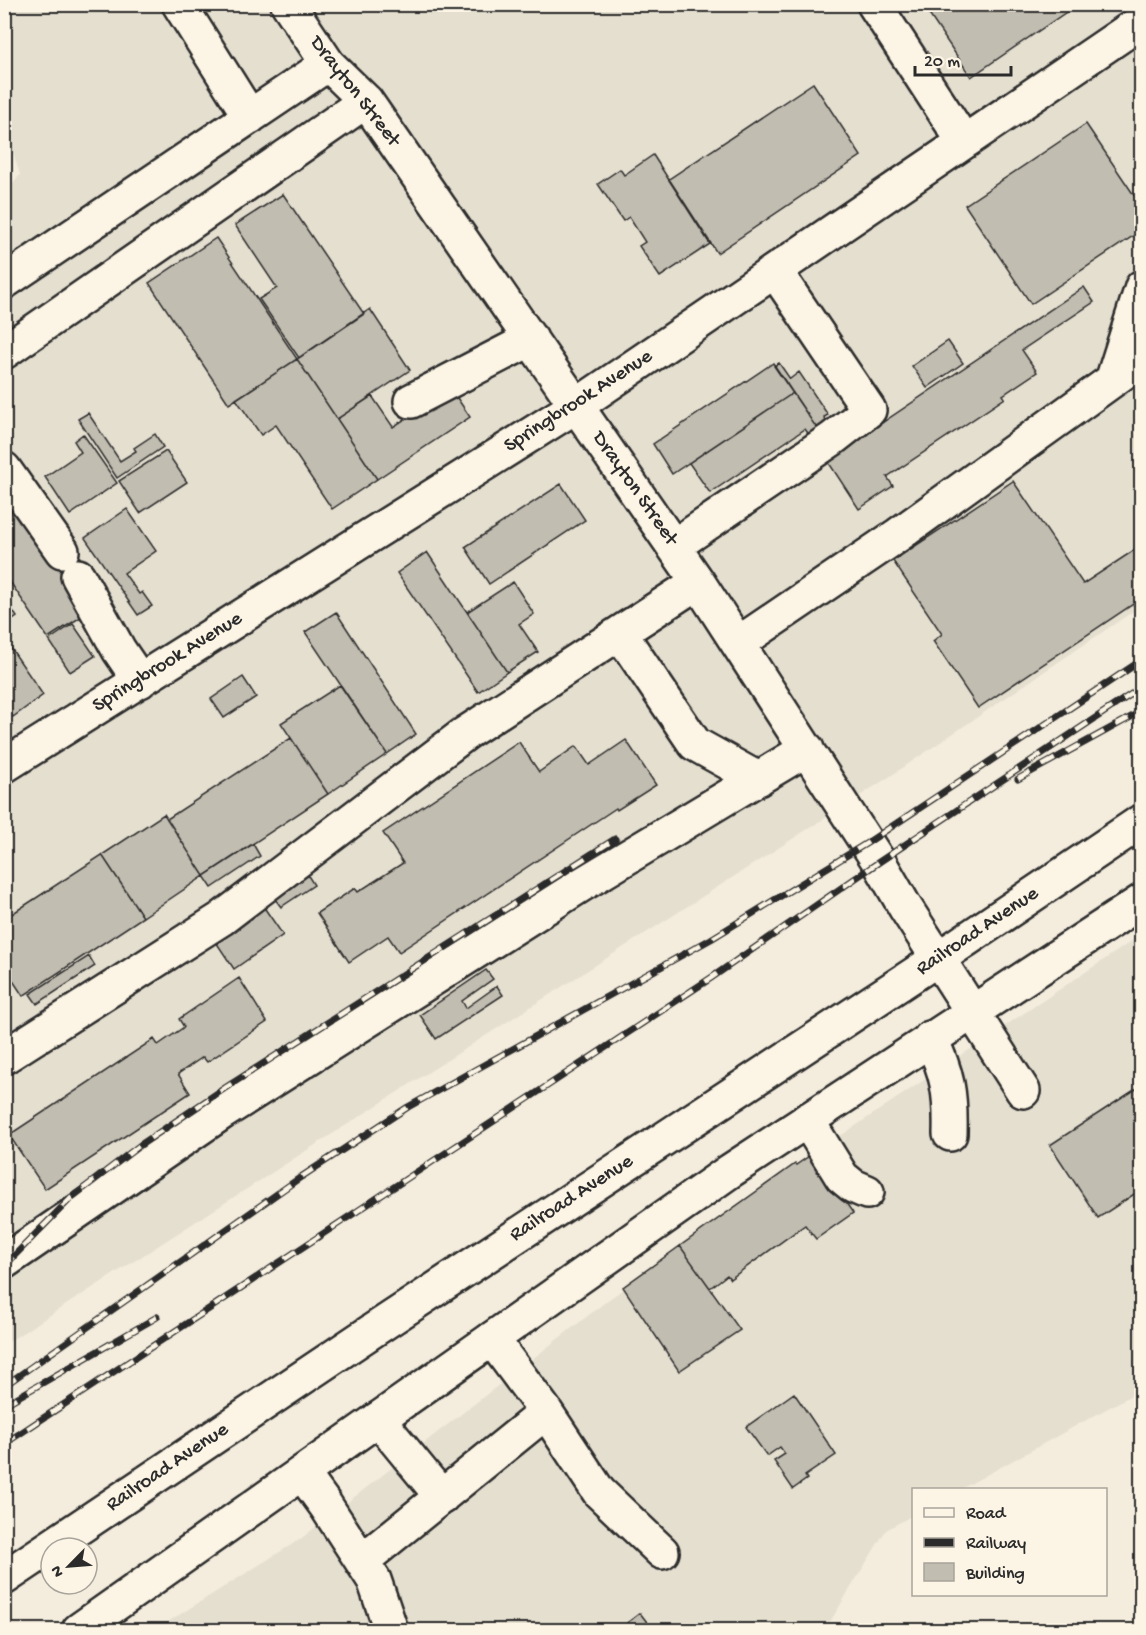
<svg xmlns="http://www.w3.org/2000/svg" width="1146" height="1635" font-family="'Gochi Hand',sans-serif">
	<style>
		.built { fill: #e5dfd0 }
		.building { fill: #c2bdb1; stroke: #2b2b2b; stroke-width: 1.5 }
		.lines { fill: none; stroke-linecap: round; stroke-linejoin: round }
		.minor-casing { stroke: #2b2b2b; stroke-width: 38 }
		.major-casing { stroke: #2b2b2b; stroke-width: 38 }
		.minor { stroke: #fcf5e5; stroke-width: 33 }
		.major { stroke: #fcf5e5; stroke-width: 33 }
		.rail-casing { stroke: #2b2b2b; stroke-width: 7 }
		.rail { stroke: #fcf5e5; stroke-width: 4.5; stroke-dasharray: 14; stroke-linecap: butt }
		.labels { text-anchor: middle; dominant-baseline: central; stroke-width: 6; stroke-linejoin: round; paint-order: stroke }
		.street-label { font-size: 21px; fill: #2b2b2b; stroke: #fcf5e5 }
	</style>
	<rect width="100%" height="100%" fill="#f4edde"/>
	<filter id="ink" filterUnits="userSpaceOnUse"><feTurbulence type="fractalNoise" baseFrequency=".0167" numOctaves="2"/><feDisplacementMap in="SourceGraphic" scale="12" xChannelSelector="R" yChannelSelector="G"/><feConvolveMatrix kernelMatrix="1 2 1 2 8 2 1 2 1" color-interpolation-filters="sRGB"/></filter>
	<g filter="url(#ink)">
		<path class="built" d="M5,5h1136v601l-252,171 -884,567 -1,-1149 16,-20 -15,-49z
			M1141,935v455l-180,99 -47,1 -1,25 -27,15 -61,100h-670l144,-90 313,-243 206,-146z"/>
		<path class="building" d="M922,4h156l-107,73z
			M813,83l48,73 -144,97 -48,-74z
			M1086,124l56,83v23l-111,74 -66,-99z
			M653,155l57,89 -50,33 -21,-31 6,-4 -16,-25 -6,4 -25,-37 22,-15 4,6z
			M283,194l81,120 -65,44 -40,-59 18,-11 -42,-63z
			M216,238l81,121 -68,45 -80,-121z
			M1084,287l10,15 -72,48 15,22 -34,23 2,3 -118,79 6,9 -34,23 -32,-49z
			M370,309l40,61 -73,49 -40,-60z
			M948,341l15,22 -36,25 -15,-22z
			M297,359l80,120 -45,30 -56,-84 -15,10 -25,-36z
			M773,363l20,30 -121,81 -19,-30z
			M779,363l11,16 9,-7 29,43 -4,2 4,7 -10,6 -44,-64z
			M451,389l19,28 -93,62 -40,-60 35,-23 21,31z
			M793,393l25,37 -8,6 -5,-7 -95,64 -21,-30z
			M88,413l32,48 16,-10 -2,-3 21,-14 8,13 -46,31 -39,-59z
			M83,434l34,49 -47,32 -25,-38 36,-25 -7,-11z
			M166,451l21,31 -47,31 -21,-32z
			M1013,481l70,103 59,-39v53l-164,110 -45,-67 9,-7 -49,-73z
			M561,484l24,36 -96,64 -24,-37z
			M4,494l68,51 16,25 -21,21 17,24 -36,23 -44,-65z
			M127,509l29,42 -32,22 15,21 3,-2 10,14 -14,9 -53,-77z
			M427,552l80,120 -29,20 -81,-119z
			M513,582l21,32 -15,10 19,28 -31,20 -40,-60z
			M4,598l13,19 -13,9z
			M336,612l80,122 -29,20 -82,-122z
			M73,624l22,32 -25,16 -21,-32z
			M4,638l39,57 -30,22 -9,-12z
			M243,677l13,20 -32,21 -13,-19z
			M340,685l47,69 -59,40 -47,-71z
			M291,738l37,56 -124,82 -37,-57z
			M626,740l30,45 -39,25 -1,-2 -217,144 -11,-16 -39,26 -32,-49 38,-25 3,4 45,-29 -20,-30 136,-91 20,30 37,-26 13,19z
			M164,814l40,62 -61,41 -41,-62z
			M253,844l7,12 -48,32 -8,-12z
			M102,855l41,62 -120,79 -19,-29v-48z
			M300,863l14,22 -33,22 -15,-20z
			M263,906l20,29 -49,34 -20,-30z
			M89,956l6,10 -58,38 -7,-10z
			M486,970l7,9 -31,22 4,7 31,-22 6,9 -67,44 -16,-24z
			M239,978l28,44 -60,40 -4,-5 -25,17 12,19 -145,96 -36,-54 145,-96 4,6 26,-18 -5,-8z
			M1142,1085v104l-44,29 -48,-73z
			M812,1154l41,59 -37,26 -11,-14 -75,54 -3,-4 -17,13 -30,-42 115,-82 1,1z
			M680,1246l60,84 -61,41 -56,-84z
			M794,1393l42,62 -31,21 2,3 -14,10 -19,-28 11,-7 -5,-7 -13,9 -21,-29z
			M640,1613l13,17h-21l-5,-7z"/>
		<g class="lines">
			<defs>
				<path id="minor" d="M179,4l71,113
					M288,4l40,60 38,37 332,481 181,280 26,45 118,184
					M874,4l90,138
					M4,282l324,-218
					M4,352l362,-251
					M1113,378l29,-91
					M411,401l120,-62
					M4,469l58,82
					M674,546l158,-107 37,-29 -94,-139
					M78,576l41,74 21,31
					M620,633l75,111 63,35
					M739,643l159,-108 244,-176
					M4,766l572,-360 566,-385
					M930,1038c18,35 21,57 20,96
					M4,1057l217,-138 245,-186 232,-151
					M807,1120l35,57 11,9 14,6
					M4,1262l219,-150 358,-227 226,-136
					M492,1339l54,73 53,80 63,60
					M378,1419l64,78
					M302,1473l24,33 48,74 17,50
					M362,1561l184,-149"/>
				<path id="major" d="M4,1578l371,-249 564,-371 203,-137
					M79,1630l651,-459 412,-270"/>
			</defs>
			<use href="#minor" class="minor-casing"/>
			<use href="#major" class="major-casing"/>
			<use href="#minor" class="minor"/>
			<use href="#major" class="major"/>
			<defs>
				<path id="rail" d="M1018,779l124,-68
					M4,1268l9,-11 58,-59 68,-52 86,-58 390,-249
					M4,1386l297,-209 107,-70 303,-168 156,-96 275,-183
					M4,1405l153,-88
					M4,1444l707,-466 168,-116 263,-175"/>
			</defs>
			<use href="#rail" class="rail-casing"/>
			<use href="#rail" class="rail"/>
		</g>
	</g>
	<g class="labels">
		<g class="street-label">
			<text transform="translate(354 92) rotate(52)">Drayton Street</text>
			<text transform="translate(579 402) rotate(-33)">Springbrook Avenue</text>
			<text transform="translate(634 489) rotate(55)">Drayton Street</text>
			<text transform="translate(168 663) rotate(-32)">Springbrook Avenue</text>
			<text transform="translate(978 932) rotate(-34)">Railroad Avenue</text>
			<text transform="translate(572 1199) rotate(-33)">Railroad Avenue</text>
			<text transform="translate(168 1468) rotate(-34)">Railroad Avenue</text>
		</g>
	</g>
	<rect width="1146" height="1635" fill="none" stroke="#fcf5e5" stroke-width="24"/>
	<rect x="12" y="12" width="1122" height="1611" fill="none" stroke="#2b2b2b" stroke-width="2" filter="url(#ink)"/>
	<rect x="912" y="1488" width="195" height="108" fill="#fcf5e5" stroke="#a8a49b" stroke-width="1.5"/>
	<rect x="924" y="1508" width="30" height="9" fill="#fcf5e5" stroke="#a8a49b" stroke-width="1.5"/>
	<text x="966" y="1518" font-size="18" fill="#2b2b2b">Road</text>
	<rect x="924" y="1538" width="30" height="9" fill="#2b2b2b" stroke="#a8a49b" stroke-width="1.5"/>
	<text x="966" y="1548" font-size="18" fill="#2b2b2b">Railway</text>
	<rect x="924" y="1563" width="30" height="18" fill="#c2bdb1" stroke="#a8a49b" stroke-width="1.5"/>
	<text x="966" y="1578" font-size="18" fill="#2b2b2b">Building</text>
	<g transform="translate(69 1566) rotate(245)"><circle r="28" fill="#fcf5e5" stroke="#a8a49b" stroke-width="1.5"/>
	<path d="M0-4.5L10 22L0 15L-10 22Z" fill="#2b2b2b"/>
	<text y="-9" font-size="16" font-weight="bold" text-anchor="middle" fill="#2b2b2b">N</text>
	</g>
	<path d="M915 66v9h96v-9" fill="none" stroke="#2b2b2b" stroke-width="3"/>
	<text x="924" y="66" font-size="18" fill="#2b2b2b" stroke="#fcf5e5" stroke-width="4.5" paint-order="stroke">20 m</text>
</svg>
